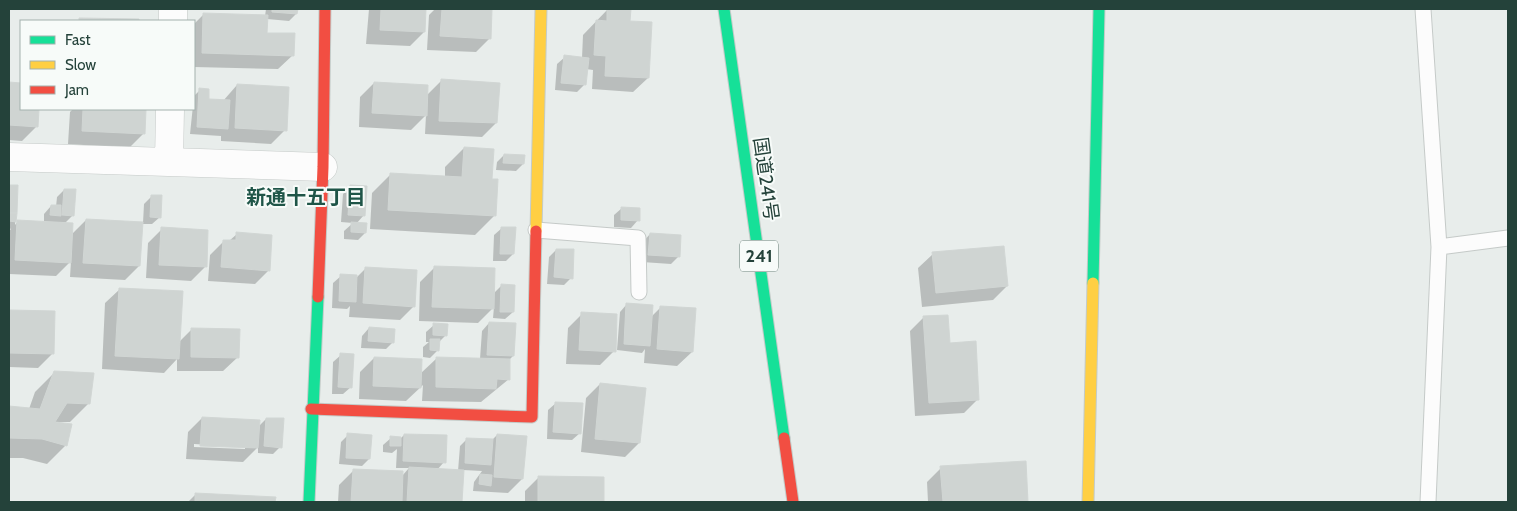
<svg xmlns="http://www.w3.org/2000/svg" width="1517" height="511" font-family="Cabin,'Noto Sans JP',sans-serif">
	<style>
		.shadow { fill: #0003; fill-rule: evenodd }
		.building { fill: #cfd4d2; stroke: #d1d6d4 }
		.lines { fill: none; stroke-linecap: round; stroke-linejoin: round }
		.lane-casing { stroke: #c5cac8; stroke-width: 17 }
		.street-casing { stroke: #c5cac8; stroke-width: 29 }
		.fast-casing { stroke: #c3cbc8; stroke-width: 13 }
		.slow-casing { stroke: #c3cbc8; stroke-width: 13 }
		.jam-casing { stroke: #c3cbc8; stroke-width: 13 }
		.lane { stroke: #fcfcfc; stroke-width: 15 }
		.street { stroke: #fcfcfc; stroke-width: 28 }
		.fast { stroke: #16e098; stroke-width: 11 }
		.slow { stroke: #ffcf43; stroke-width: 11 }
		.jam { stroke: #f24e42; stroke-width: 11 }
		.labels { text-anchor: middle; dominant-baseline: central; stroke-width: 4; stroke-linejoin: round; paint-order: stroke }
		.shield { fill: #f7fbf9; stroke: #637a73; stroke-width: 1 }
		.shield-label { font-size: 18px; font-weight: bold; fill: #24423a }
		.street-label { font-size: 19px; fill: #24423a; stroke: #f7fbf9 }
		.neighbourhood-label { font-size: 20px; font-weight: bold; fill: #1f5548; stroke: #f7fbf9 }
	</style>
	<rect width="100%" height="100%" fill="#e8edeb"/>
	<path class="shadow" d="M266,9h31l-1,5 -7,7 -22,-2 -1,15 27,21 -15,14 -84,-2v-43l10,-10 61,2z
		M369,9h56l-1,23 -14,14 -44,-2z
		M435,9h56l-1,29 -14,14 -49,-2 2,-35z
		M608,9l22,1 -1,12 19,56 -15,14 -41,-3 1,-19 -7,-1 -2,16 -7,7 -22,-2 2,-26 8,-7 17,1 1,-23z
		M80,19l58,2h-60z
		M441,81l55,42 -14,14 -57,-3 1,-19 -15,15 -52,-3 1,-30 14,-14 52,13z
		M9,83l12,1v25h17l-2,18 -14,14 -13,-1z
		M237,85l48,45 -14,14 -50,-3v-5l-31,-2 4,-38 6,-6 7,11h16z
		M73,109h72l-1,24 -15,15 -61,-4 2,-32z
		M464,148l27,32 3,36 -19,19 -105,-6 2,-36 19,-19 54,3v-10z
		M504,155l19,9 -7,7 -20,-1 1,-8z
		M9,186l7,1 -1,38 3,-4 26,2v-9l7,-8 5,1 1,-10 7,-7 9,25 -9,9 7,11 15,-15 57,3 1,-19 8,-8 8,21 -8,7h-11l-2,42 -14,14 -55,-3 1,-16 -15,15 -47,-2v-43l2,-2 -2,-1z
		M350,187l14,28 -8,9 9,9 -7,7 -14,-1v-8l9,-8 -12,-1 2,-28z
		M622,208l16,12 -7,8 -17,-1v-12z
		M502,228l11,26 -7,7h-13l1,-26z
		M162,229l43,38 -14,14 -45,-3 2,-35z
		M237,234l32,36 -14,14 -47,-3 2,-26 14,-14h5z
		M650,234l29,22 -8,8 -29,-2 1,-20z
		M556,250l15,28 -7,7 -17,-1 2,-27z
		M933,254l74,32 -14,14 -71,7 -4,-39z
		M366,268l48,38 -14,14 -51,-3 1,-11 -3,3 -15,-1 1,-25 8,-7 16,1z
		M434,268l59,26 9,-9 11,27 -8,7 -12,-1 1,-11 -16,16 -59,-2 1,-39z
		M120,289l59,53 13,-13 46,28 -15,14h-46v-12l-13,14 -62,-4 3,-66z
		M627,304l24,13 10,-10 31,45 -15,14 -33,-3 1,-14 -3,4 -25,-3 3,-38z
		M9,311l44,1 -1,42 -14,14 -29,-1z
		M582,314l32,37 -14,14 -34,-1 2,-36z
		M924,317l25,27 29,55 -14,14 -49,3 -5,-85z
		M489,323l24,33 -4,4v19l-28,23 -59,-1 1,-16 -17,16 -47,-2 1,-27 14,-14 46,16 17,-16 43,1 2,-28z
		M434,325l12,10 -8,8v7l-8,8 -7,-1v-10l6,-5h-3v-10z
		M369,328l24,14 -7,7 -25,-1 1,-12z
		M341,355l10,32 -8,7h-11l1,-32z
		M55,372l34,31 -19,19h-14l10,23 -19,19 -24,-6h-14v-50l20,1 6,-17z
		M600,384l39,59 -14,14 -44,-5 5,-54z
		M556,403l24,30 -8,7 -25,-1 1,-29z
		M202,418l56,9 8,-8 14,28 -7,7 -15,-1v-6l-15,15 -57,-3 2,-27zM194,444l51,3v2l-51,-2z
		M348,435l21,24 -7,7 -23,-2 2,-22z
		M404,435l40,27 -7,8 21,1 2,-25 7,-7 25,1 5,-5 25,44 -14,14 -35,-2 1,-9 8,-11 -19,-1 -2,32h-123l1,-17 14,-14 49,5 7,-8h-13l1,-19 -5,4 -9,-1v-7l8,-7h10z
		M1025,462l2,40h-99l-1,-20 14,-14z
		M539,477l64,1 -1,24h-77v-11z
		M196,494l78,5v3h-86z"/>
	<path class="building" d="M272,9h26l-1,5 -25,-2z
		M381,9h45l-1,23 -45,-2z
		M442,9h50l-1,30 -51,-3z
		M607,9h24l-1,12 22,1 -3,56 -44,-2 1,-20 -12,-1 2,-35 11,1z
		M203,13l65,2 -1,18h28l-1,23 -92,-3z
		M79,18l60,1v2h-60z
		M564,55l25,3 -3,27 -25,-2z
		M441,79l59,4 -3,40 -58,-2z
		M9,82l12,1v26h18l-1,18 -29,-2z
		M374,82l54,3 -1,31 -55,-3z
		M237,84l52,3 -2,44 -52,-3z
		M199,88l10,1v10l21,1 -2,29 -31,-2z
		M83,109h63l-1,25 -63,-3z
		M464,147l30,2 -2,30h6l-2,37 -108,-6 2,-37 72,4z
		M504,154l21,1 -1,9 -21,-1z
		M9,185h9l-1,28h-8z
		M350,185l17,1 -2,30 -17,-1z
		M64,189h12l-2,27 -12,-1z
		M151,195h11l-1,23 -11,-1z
		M51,205h10v11l-11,-1z
		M621,207l19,1v13l-19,-1z
		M9,213h8l-1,9 -7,-1z
		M86,219l57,3 -3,44 -57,-3z
		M17,220l56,3 -2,40 -56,-3z
		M351,222l16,1 -1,10 -15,-1z
		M161,227l47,3 -1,37 -48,-2z
		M501,227h15l-2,27h-14z
		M236,232l36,3 -2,36 -49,-4 2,-27h13z
		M650,233l31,2 -1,22 -32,-2z
		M1004,246l4,40 -72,7 -4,-41z
		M556,249h18l-1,30 -19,-2z
		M434,266l61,2 -1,41 -62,-2z
		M365,267l52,3 -2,37 -52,-4z
		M340,274l17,1 -1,27 -17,-1z
		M501,284l14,1 -1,27h-14z
		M119,288l64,3 -4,68 -64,-3z
		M626,303l27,2 -3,41 -26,-2z
		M660,306l36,2 -3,44 -36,-3z
		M9,310l46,1 -1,43 -45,-1z
		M581,312l36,2 -1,38 -37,-2z
		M948,315l2,28 26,-2 3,59 -50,3 -6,-87z
		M489,322l27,1 -2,33 -27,-1z
		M433,323l15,1 -1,12 -14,-1z
		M369,327l26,2 -1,14 -26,-2z
		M191,328l49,1 -1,29 -48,-1z
		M430,339h10l-1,12 -9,-1z
		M340,353l14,1 -2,34 -14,-1z
		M374,357l48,2 -1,29 -48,-2z
		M436,357l74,2v21l-13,-1 -1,10 -60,-2z
		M54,371l40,2 -4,31 -23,-1 -12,19 17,2 -5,22 -25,-7 -33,-1v-32l31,3z
		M600,383l46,5 -6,55 -45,-4z
		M555,402l28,1 -2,31 -28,-2z
		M202,417l58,3 -2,28 -58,-2z
		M266,418h18l-2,30 -18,-2z
		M347,433l25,2 -2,24 -24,-1z
		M404,434l43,1 -1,28 -43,-2z
		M497,434l30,2 -4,43 -29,-2z
		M390,436l11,1v9h-11z
		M466,438l27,1 -2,26 -26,-2z
		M1026,461l2,41h-85l-3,-36z
		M409,467l55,3 -2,32h-55z
		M353,469l50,2 -1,31h-51z
		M480,474l12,1 -1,11 -12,-2z
		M538,476l66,1v25h-66z
		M195,493l81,4 -1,5h-80z"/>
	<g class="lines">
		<defs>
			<path id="lane" d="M1423,9l16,238 -11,255
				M536,230l102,8 1,54
				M1439,247l69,-9"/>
			<path id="street" d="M173,21v-12
				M9,157l314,10
				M169,162l1,-53"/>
			<path id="fast" d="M724,9l60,429
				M1093,283l6,-274
				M309,502l9,-205"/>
			<path id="slow" d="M536,231l5,-222
				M1088,502l5,-219"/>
			<path id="jam" d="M318,297l5,-130 2,-158
				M311,409l221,8 4,-186
				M784,438l9,64"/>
		</defs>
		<use href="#lane" class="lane-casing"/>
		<use href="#street" class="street-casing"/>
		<use href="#fast" class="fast-casing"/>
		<use href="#slow" class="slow-casing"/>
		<use href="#jam" class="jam-casing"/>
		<use href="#lane" class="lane"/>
		<use href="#street" class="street"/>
		<use href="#fast" class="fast"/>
		<use href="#slow" class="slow"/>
		<use href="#jam" class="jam"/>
	</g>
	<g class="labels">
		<rect class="shield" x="740" y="240.5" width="38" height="31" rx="4"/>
		<g class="shield-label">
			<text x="759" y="256">241</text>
		</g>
		<g class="street-label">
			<text transform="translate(766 179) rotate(82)">国道241号</text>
		</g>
		<g class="neighbourhood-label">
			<text x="306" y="197">新通十五丁目</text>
		</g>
	</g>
	<rect width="1517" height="511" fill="none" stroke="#24423a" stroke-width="20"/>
	<rect x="20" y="20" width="175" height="90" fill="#f7fbf9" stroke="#a3b1ad"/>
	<rect x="30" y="36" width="25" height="8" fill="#16e098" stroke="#a3b1ad"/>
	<text x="65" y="45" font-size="15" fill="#24423a">Fast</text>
	<rect x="30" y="61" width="25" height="8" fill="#ffcf43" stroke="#a3b1ad"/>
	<text x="65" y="70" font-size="15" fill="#24423a">Slow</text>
	<rect x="30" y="86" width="25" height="8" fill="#f24e42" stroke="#a3b1ad"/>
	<text x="65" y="95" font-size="15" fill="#24423a">Jam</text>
</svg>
